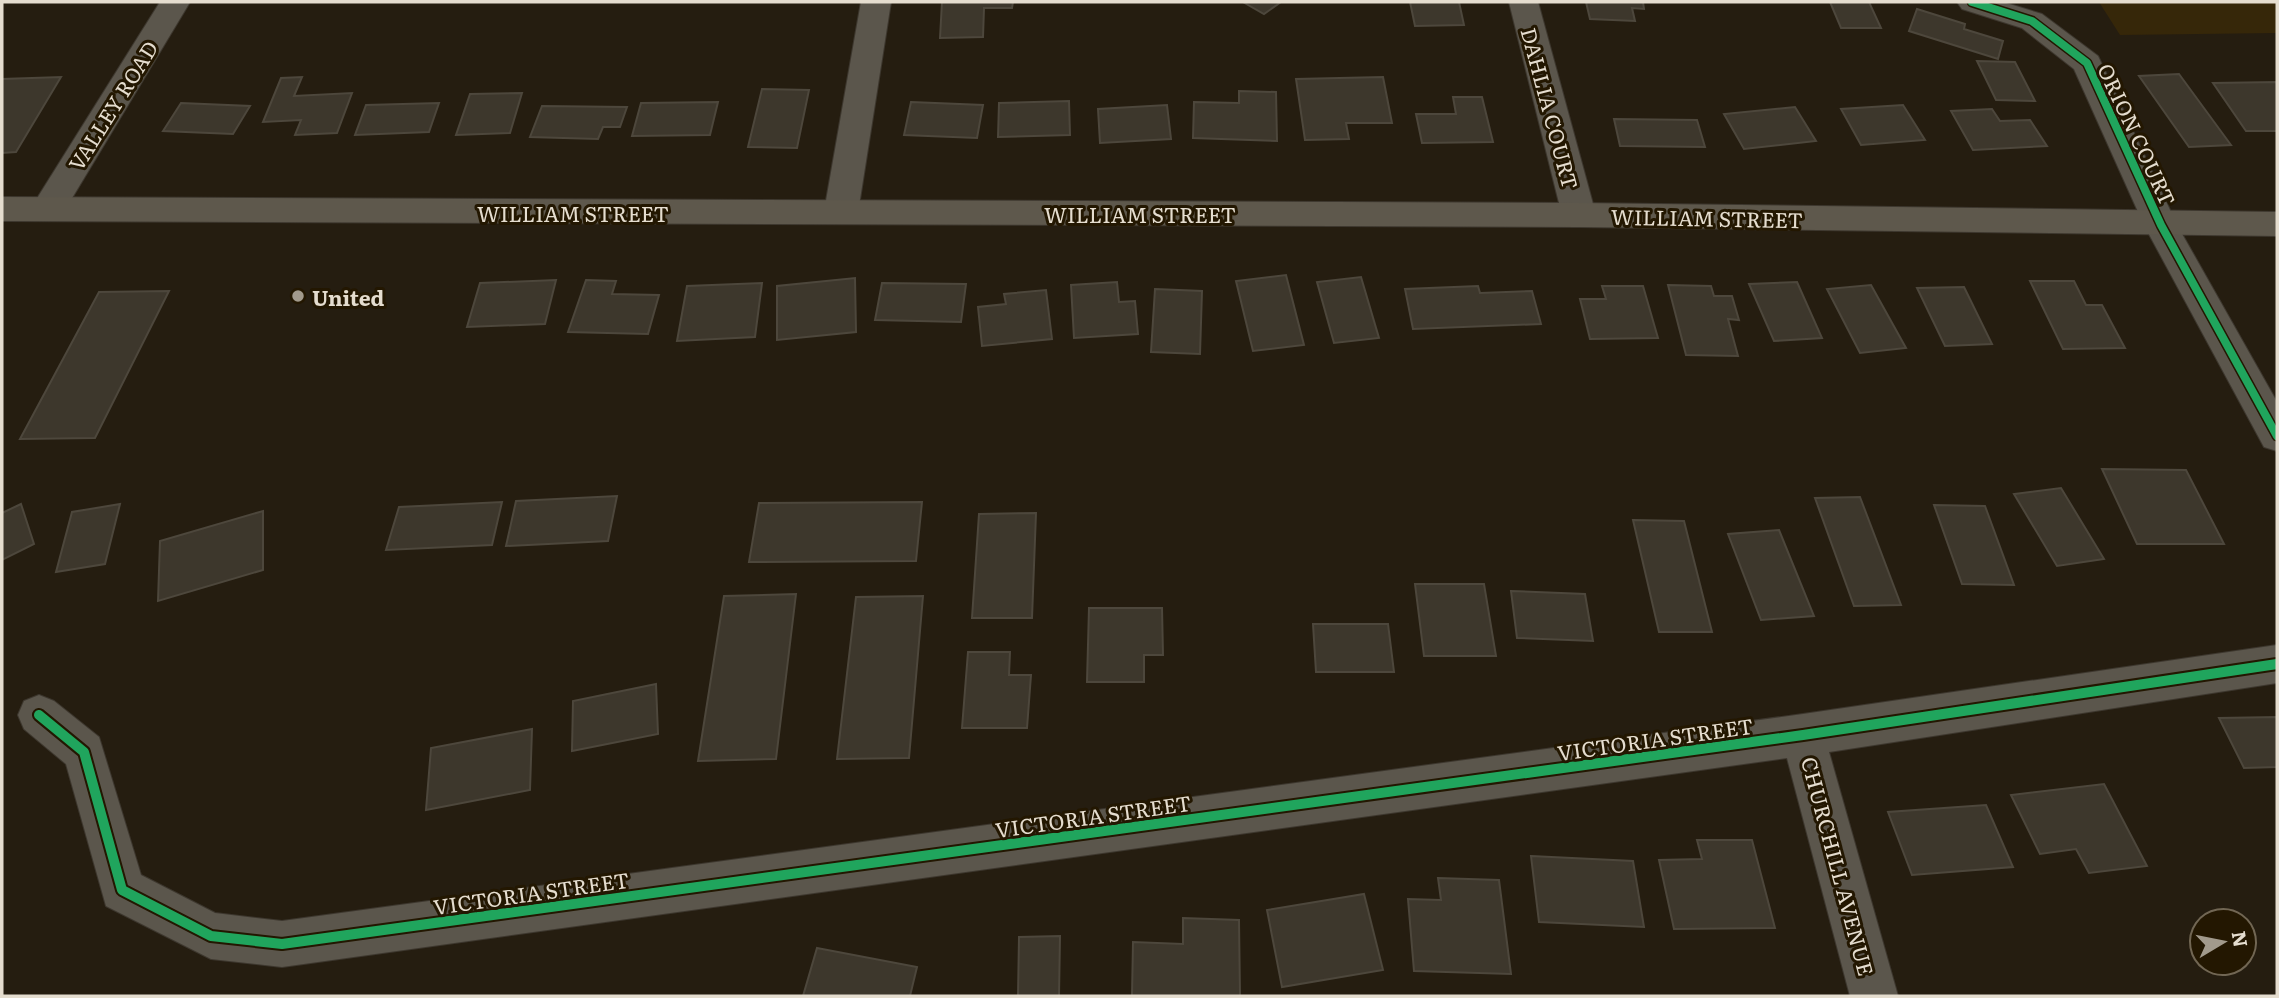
<svg xmlns="http://www.w3.org/2000/svg" width="2279" height="998" font-family="Literata,serif">
	<style>
		.built { fill: #362709 }
		.building { fill: #3d372c; stroke: #4d473c; stroke-width: 2 }
		.lines { fill: none; stroke-linecap: round; stroke-linejoin: round }
		.minor-casing { stroke: #3d372e; stroke-width: 2 }
		.tertiary-casing { stroke: #3d372e; stroke-width: 2 }
		.secondary-casing { stroke: #3d372e; stroke-width: 2 }
		.minor { fill: #5b564c; fill-rule: evenodd }
		.tertiary { fill: #5b564c; fill-rule: evenodd }
		.secondary { fill: #5e584c; fill-rule: evenodd }
		.cycleway-far1-casing { stroke: #231701; stroke-width: 11 }
		.cycleway-casing { stroke: #231701; stroke-width: 14 }
		.cycleway-far1 { stroke: #20a55d; stroke-width: 8 }
		.cycleway { stroke: #20a55d; stroke-width: 10 }
		.poi-dot { fill: #a29a8c; stroke: #231701; stroke-width: 2.5 }
		.labels { text-anchor: middle; dominant-baseline: central; stroke-width: 6; stroke-linejoin: round; paint-order: stroke }
		.street-label { font-size: 21px; fill: #e5ddcf; stroke: #231701 }
		.poi-label { font-size: 21px; font-weight: bold; fill: #e5ddcf; stroke: #231701; text-anchor: start }
	</style>
	<rect width="100%" height="100%" fill="#251d10"/>
	<path class="built" d="M2099,2h178v31l-157,2z"/>
	<path class="building" d="M942,2h71l-1,6h-28l-1,29 -43,1z
		M1243,2h38l-17,12z
		M1410,2h49l5,23 -49,1z
		M1586,2h57l1,7 -12,-1 3,13 -45,-2z
		M1830,2h39l12,26h-40z
		M1917,9l48,15 -1,5 39,12 -5,18 -89,-28z
		M1977,61l38,1 20,39 -39,-1z
		M2179,74l52,71 -42,2 -50,-71z
		M61,77l-45,75 -14,1v-74z
		M302,77l-8,19 58,-3 -15,40 -42,2 6,-15 -38,2 18,-44z
		M1383,77l9,46h-46l3,16 -44,1 -9,-61z
		M2277,82v49h-31l-33,-48z
		M762,89l47,1 -12,58 -49,-1z
		M1239,91l37,1 1,49 -84,-3 1,-36 45,1z
		M522,93l-12,40 -54,2 14,-41z
		M1453,97h29l11,45 -71,1 -6,-29h40z
		M1069,101l1,34 -72,2 1,-34z
		M718,102l-8,33 -78,1 9,-33z
		M911,102l72,3 -6,33 -73,-3z
		M181,103l69,3 -17,28 -70,-3z
		M439,103l-10,29 -74,3 11,-30z
		M1167,105l4,34 -71,4 -2,-34z
		M1903,105l22,35 -64,5 -20,-36z
		M542,106l85,1 -7,20h-17l-5,12 -68,-2z
		M1795,107l21,34 -72,8 -20,-35z
		M1992,109l8,12 30,-1 17,26 -74,4 -22,-39z
		M1614,119l83,1 8,27 -85,-1z
		M1286,275l18,70 -51,6 -17,-70z
		M1361,277l18,61 -45,5 -17,-61z
		M855,278l1,54 -79,8v-54z
		M556,280l-11,44 -78,3 13,-44z
		M586,280l30,1 -4,13 47,1 -11,39 -80,-2z
		M2030,281h44l12,24h16l23,43 -62,1z
		M1117,282l2,20 16,-1 3,33 -64,4 -3,-53z
		M1797,282l25,56 -48,3 -25,-57z
		M762,283l-7,54 -78,4 10,-55z
		M882,283l84,1 -5,38 -86,-2z
		M1668,285l43,1 3,10h18l7,24 -11,-1 10,37 -52,-1z
		M1871,285l35,63 -46,5 -33,-64z
		M1478,286l2,7 52,-2 9,33 -128,5 -8,-40z
		M1602,286h41l15,52 -68,1 -10,-40h26z
		M1964,287l28,57 -47,2 -28,-58z
		M1155,289l47,2 -2,63 -49,-2z
		M1046,290l6,49 -70,7 -4,-39 28,-3 -2,-10z
		M169,291l-74,147 -75,1 79,-147z
		M2102,469l84,1 38,74h-87z
		M2061,488l43,71 -47,7 -43,-72z
		M617,496l-9,45 -102,5 10,-45z
		M1860,497l41,108 -47,1 -39,-108z
		M502,502l-10,43 -106,5 13,-43z
		M922,502l-6,59 -167,1 10,-59z
		M21,504l13,40 -32,16v-47z
		M120,504l-15,60 -49,8 16,-60z
		M1934,505l51,1 29,79 -52,-1z
		M263,511v59l-105,31 2,-60z
		M1036,513l-4,105h-60l7,-104z
		M1633,520l51,1 28,111h-53z
		M1779,530l35,86 -53,4 -33,-86z
		M1415,584h69l12,72h-72z
		M1511,591l74,3 8,47 -76,-3z
		M796,594l-20,165 -78,2 26,-165z
		M923,596l-14,162 -72,1 19,-162z
		M1089,608h73l1,47h-19v27h-57z
		M1313,624h75l6,48h-78z
		M968,652h42l-1,23h22l-4,53h-65z
		M656,684l2,50 -86,17 1,-50z
		M2277,717v50l-33,1 -25,-50z
		M532,729l-2,61 -104,20 5,-62z
		M2104,784l43,82 -58,7 -13,-24 -36,5 -29,-59z
		M1986,805l27,62 -101,8 -24,-63z
		M1697,840h55l23,88 -101,1 -15,-69 43,-1z
		M1531,856l102,5 11,66 -105,-5z
		M1438,878l61,2 12,94 -97,-3 -6,-72 33,1z
		M1364,894l19,76 -101,17 -15,-77z
		M1183,918l56,2 1,76h-108l1,-54 50,2z
		M1060,936l-1,60h-41l1,-59z
		M817,948l100,19 -7,29h-107z"/>
	<g class="lines">
		<defs>
			<path id="minor" d="M861,2h30l-33,210 -5,9 -12,3 -12,-3 -5,-9z
				M1509,2h29l58,213 -5,9 -12,3 -12,-3 -5,-9z
				M1957,2h46l39,12 56,42 79,169 100,177v49l-13,-4 -120,-222 -70,-156 -52,-41 -60,-19z
				M2277,645v38l-448,69 69,244h-48l-63,-238 -1505,209 -71,-8 -105,-53 -40,-142 -42,-35 -6,-14 6,-14 15,-6 15,6 45,36 42,138 74,38 67,8 1521,-207z"/>
			<path id="tertiary" d="M160,2h30l-130,216 -12,3 -12,-3 -5,-9 5,-9z"/>
			<path id="secondary" d="M2,197l1577,6 698,9v24l-698,-9 -1577,-6z"/>
		</defs>
		<use href="#minor" class="minor-casing"/>
		<use href="#tertiary" class="tertiary-casing"/>
		<use href="#secondary" class="secondary-casing"/>
		<use href="#minor" class="minor"/>
		<use href="#tertiary" class="tertiary"/>
		<use href="#secondary" class="secondary"/>
		<defs>
			<path id="cycleway-far1" d="M1972,2l60,19 55,42 74,162 116,211"/>
			<path id="cycleway" d="M39,715l45,37 38,138 89,46 71,8 1521,-209 474,-71"/>
		</defs>
		<use href="#cycleway-far1" class="cycleway-far1-casing"/>
		<use href="#cycleway" class="cycleway-casing"/>
		<use href="#cycleway-far1" class="cycleway-far1"/>
		<use href="#cycleway" class="cycleway"/>
	</g>
	<circle class="poi-dot" cx="298" cy="296" r="7"/>
	<g class="labels">
		<g class="street-label">
			<text transform="translate(112 105) rotate(-58)">VALLEY ROAD</text>
			<text transform="translate(1551 108) rotate(75)">DAHLIA COURT</text>
			<text transform="translate(2138 134) rotate(65)">ORION COURT</text>
			<text x="573" y="212">WILLIAM STREET</text>
			<text x="1140" y="213">WILLIAM STREET</text>
			<text transform="translate(1707 217) rotate(1)">WILLIAM STREET</text>
			<text transform="translate(1655 738) rotate(-8)">VICTORIA STREET</text>
			<text transform="translate(1093 815) rotate(-8)">VICTORIA STREET</text>
			<text transform="translate(1839 866) rotate(75)">CHURCHILL AVENUE</text>
			<text transform="translate(531 892) rotate(-8)">VICTORIA STREET</text>
		</g>
		<g class="poi-label">
			<text x="312" y="296">United</text>
		</g>
	</g>
	<rect width="2279" height="998" fill="none" stroke="#e5ddcf" stroke-width="7"/>
	<g transform="translate(2223 942) rotate(80)"><circle r="33" fill="#231701" stroke="#716653" stroke-width="2"/>
	<path d="M0-5L12 26L0 18L-12 26Z" fill="#a29a8c"/>
	<text y="-10" font-size="19" font-weight="bold" text-anchor="middle" fill="#e5ddcf">N</text>
	</g>
</svg>
